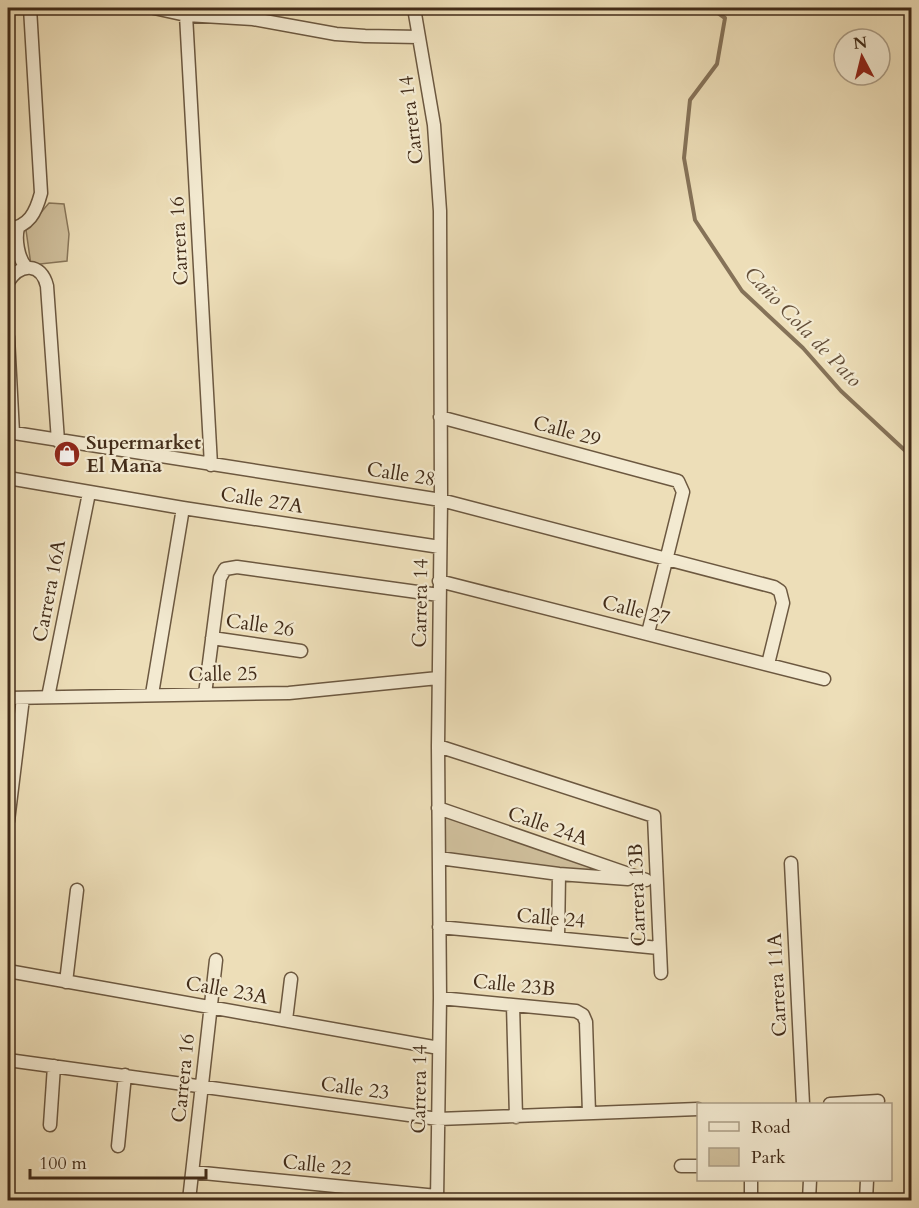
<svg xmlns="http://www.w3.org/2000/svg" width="919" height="1208" font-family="Cardo,serif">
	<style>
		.green { fill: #d0c09d; stroke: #88765a; stroke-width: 1.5 }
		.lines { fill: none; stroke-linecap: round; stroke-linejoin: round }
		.stream { stroke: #857258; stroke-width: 4 }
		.minor-casing { stroke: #6c5840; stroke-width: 15 }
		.minor { stroke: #f3ead1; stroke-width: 12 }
		.labels { text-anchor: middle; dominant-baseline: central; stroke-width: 4.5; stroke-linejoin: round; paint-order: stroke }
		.street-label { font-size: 20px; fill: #412b18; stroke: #f3ead1 }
		.poi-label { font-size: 20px; font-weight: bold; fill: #412b18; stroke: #f3ead1; text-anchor: start }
		.water-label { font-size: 21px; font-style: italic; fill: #634e38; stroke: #f3ead1 }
	</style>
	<rect width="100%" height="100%" fill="#eddeb8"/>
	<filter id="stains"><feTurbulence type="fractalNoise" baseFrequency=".00333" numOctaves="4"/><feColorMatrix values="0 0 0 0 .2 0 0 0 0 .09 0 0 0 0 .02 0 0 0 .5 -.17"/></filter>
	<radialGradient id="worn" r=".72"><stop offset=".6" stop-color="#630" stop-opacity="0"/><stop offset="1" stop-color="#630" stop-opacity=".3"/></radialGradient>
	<path class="green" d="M49,203l15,1 5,30 -2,27 -36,4 -5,-35z
		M443,814l161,55 -1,5 -161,-17z"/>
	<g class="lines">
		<path class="stream" d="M711,8l14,10 -8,46 -27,36 -6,58 11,62 47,71 61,57 38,43 71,66"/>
		<defs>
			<path id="minor" d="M154,8l32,7 67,4 83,15 29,2 54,1
				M414,8l20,117 6,86 1,289 -3,246 2,252 -3,202
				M186,15l25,450
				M18,228c-3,11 0,30 8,39
				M8,229c21,-2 28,-17 33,-36l-11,-185
				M8,282c12,-19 33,-20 39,4l11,155
				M8,337l5,96
				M440,417l238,64 5,11 -35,141
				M8,432l433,68 333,87 6,4 3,12 -15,61
				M8,478l175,30 257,39
				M439,581l385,98
				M212,638l89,13
				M152,694l31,-186
				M205,694l15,-116 5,-9 12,-2 202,28
				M48,697l41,-204
				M8,698l281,-5 149,-15
				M438,746l216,70 7,157
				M438,808l208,72
				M8,821l15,-123
				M439,858l120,16 69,5
				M791,863l12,241
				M439,927l220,21
				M558,938l1,-64
				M8,971l431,77
				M66,982l11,-92
				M440,998l136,13 7,4 3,7 3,91
				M513,1005l3,112
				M286,1020l5,-41
				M8,1060l430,59 260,-10
				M830,1104l48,-3
				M50,1125l4,-59
				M118,1146l7,-71
				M681,1166h17
				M193,1172l244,24
				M189,1200l27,-240
				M751,1200v-20
				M809,1200l1,-20
				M866,1200l1,-20"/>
		</defs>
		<use href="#minor" class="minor-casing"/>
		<use href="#minor" class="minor"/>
	</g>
	<defs>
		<symbol id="shop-disc" viewBox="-11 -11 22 22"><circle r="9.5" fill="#8f2418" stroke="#f3ead1"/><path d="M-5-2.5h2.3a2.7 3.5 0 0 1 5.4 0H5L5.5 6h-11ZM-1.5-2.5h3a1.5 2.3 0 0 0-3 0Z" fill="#fff"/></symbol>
	</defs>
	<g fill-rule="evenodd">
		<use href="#shop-disc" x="52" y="439" width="30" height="30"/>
	</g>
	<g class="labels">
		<g class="street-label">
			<text transform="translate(411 120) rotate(-97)">Carrera 14</text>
			<text transform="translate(179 241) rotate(-93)">Carrera 16</text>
			<text transform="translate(567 431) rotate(15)">Calle 29</text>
			<text transform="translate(401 474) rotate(9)">Calle 28</text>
			<text transform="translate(262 500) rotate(9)">Calle 27A</text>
			<text transform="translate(49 591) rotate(-79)">Carrera 16A</text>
			<text transform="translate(420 603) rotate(-89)">Carrera 14</text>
			<text transform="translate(636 610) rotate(14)">Calle 27</text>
			<text transform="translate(260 625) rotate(8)">Calle 26</text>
			<text transform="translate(223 674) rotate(-1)">Calle 25</text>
			<text transform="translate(548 826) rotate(19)">Calle 24A</text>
			<text transform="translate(637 895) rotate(-92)">Carrera 13B</text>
			<text transform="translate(551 918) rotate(5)">Calle 24</text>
			<text transform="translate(514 985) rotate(6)">Calle 23B</text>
			<text transform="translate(777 985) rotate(-93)">Carrera 11A</text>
			<text transform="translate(227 990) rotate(10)">Calle 23A</text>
			<text transform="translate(183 1078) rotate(-84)">Carrera 16</text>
			<text transform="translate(355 1088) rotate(8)">Calle 23</text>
			<text transform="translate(419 1089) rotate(-89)">Carrera 14</text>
			<text transform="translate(317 1165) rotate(6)">Calle 22</text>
		</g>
		<g class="poi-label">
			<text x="86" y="442">Supermarket<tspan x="86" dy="23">El Mana</tspan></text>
		</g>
		<g class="water-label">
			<text transform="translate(803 327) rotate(46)">Caño Cola de Pato</text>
		</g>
	</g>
	<rect width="919" height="1208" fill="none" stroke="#eddeb8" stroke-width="30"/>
	<rect x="9" y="9" width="901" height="1190" fill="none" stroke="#412b18" stroke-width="3"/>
	<rect x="15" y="15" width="889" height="1178" fill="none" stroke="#412b18" stroke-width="1.5"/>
	<rect x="697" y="1103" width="195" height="78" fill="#f3ead1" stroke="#ac9e87" stroke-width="1.5"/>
	<rect x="709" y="1122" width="30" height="9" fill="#f3ead1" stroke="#ac9e87" stroke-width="1.5"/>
	<text x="751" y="1133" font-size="18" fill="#412b18">Road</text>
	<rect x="709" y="1148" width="30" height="18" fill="#d0c09d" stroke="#ac9e87" stroke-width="1.5"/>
	<text x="751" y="1163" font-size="18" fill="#412b18">Park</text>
	<g transform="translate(862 57) rotate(353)"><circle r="28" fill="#f3ead1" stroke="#ac9e87" stroke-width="1.5"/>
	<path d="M0-4.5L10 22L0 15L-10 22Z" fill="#8f2418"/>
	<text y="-9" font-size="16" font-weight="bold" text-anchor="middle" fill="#412b18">N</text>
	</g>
	<path d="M30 1169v9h176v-9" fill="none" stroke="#412b18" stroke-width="3"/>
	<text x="39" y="1169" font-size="18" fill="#412b18" stroke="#f3ead1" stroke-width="4.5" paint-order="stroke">100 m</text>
	<rect width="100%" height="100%" filter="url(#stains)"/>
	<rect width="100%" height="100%" fill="url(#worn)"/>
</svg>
